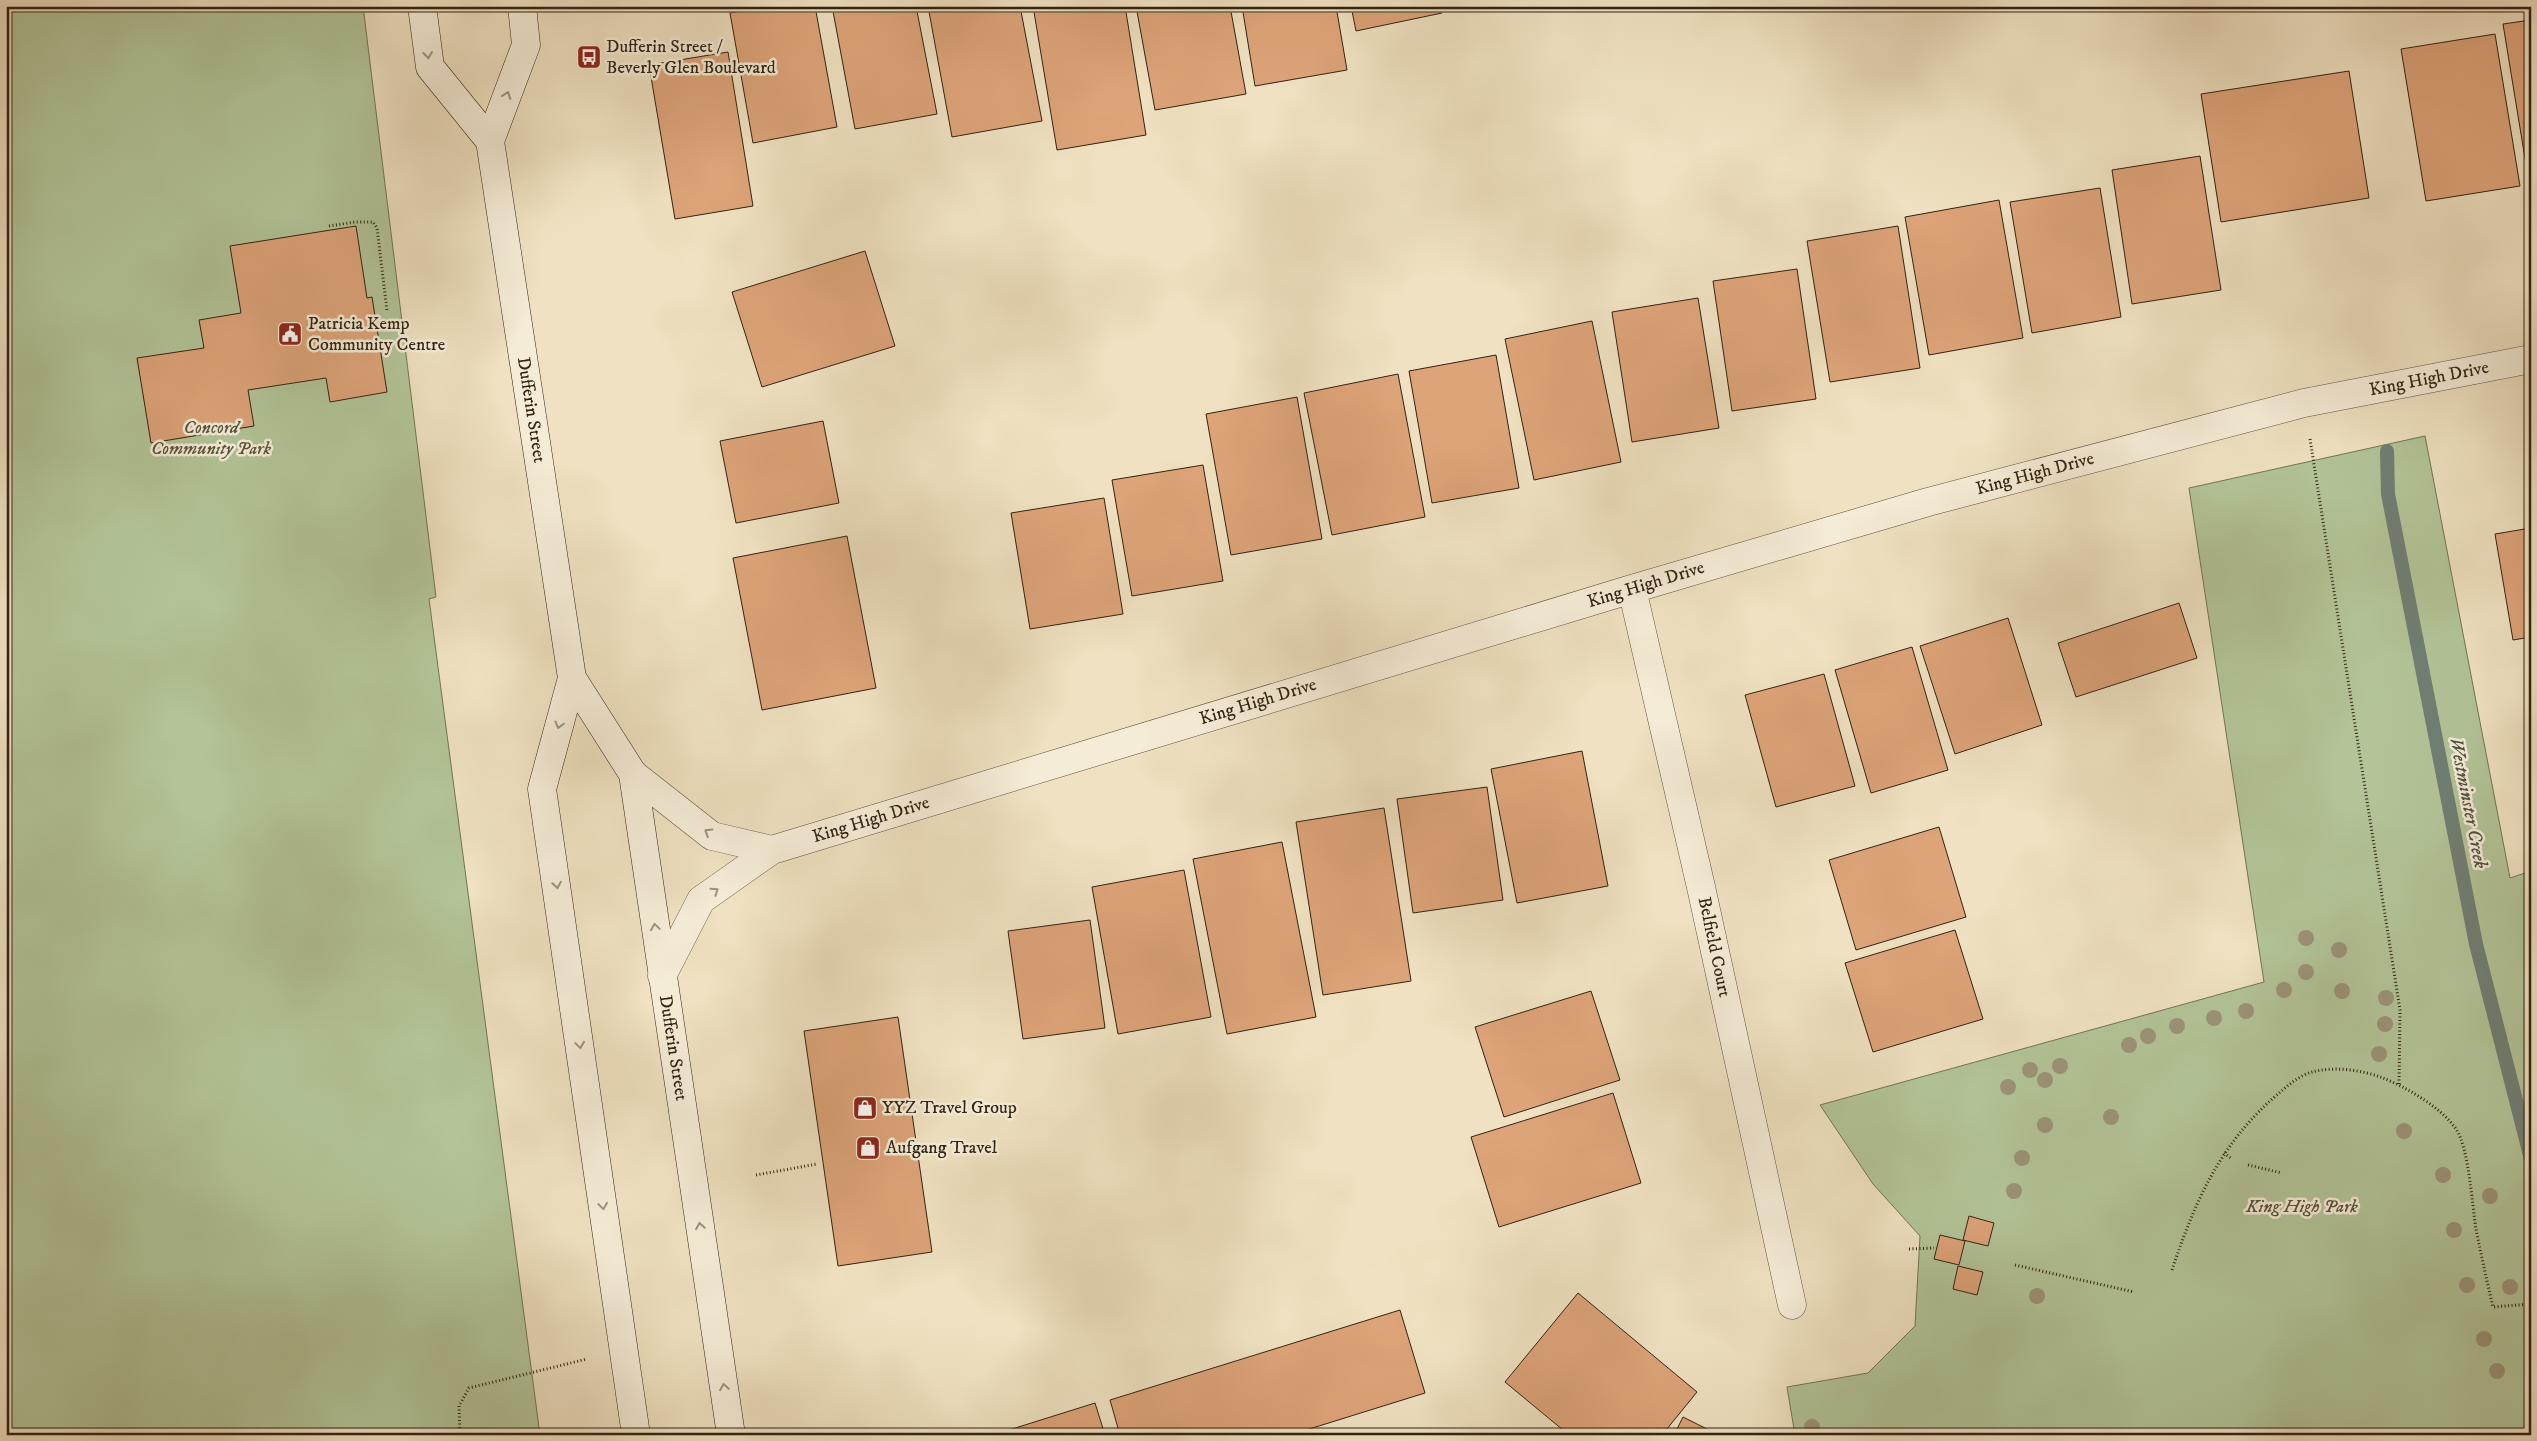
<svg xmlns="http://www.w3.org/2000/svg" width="2537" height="1441" font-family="'IM FELL DW Pica',serif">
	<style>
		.green { fill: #b2c498; stroke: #717455 }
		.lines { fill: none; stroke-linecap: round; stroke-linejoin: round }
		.stream { stroke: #707f74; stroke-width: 14 }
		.building { fill: #dda379; stroke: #302312 }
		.minor-casing { stroke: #60523e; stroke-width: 29 }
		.secondary-casing { stroke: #302312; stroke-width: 29 }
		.path { stroke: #302312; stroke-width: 3; stroke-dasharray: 1 2.5; stroke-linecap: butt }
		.minor { stroke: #f5ecd7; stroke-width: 28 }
		.secondary { stroke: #f5ecd7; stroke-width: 28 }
		.tree { fill: #9b9377 }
		.oneway { stroke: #9c927e }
		.labels { text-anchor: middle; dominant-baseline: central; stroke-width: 5; stroke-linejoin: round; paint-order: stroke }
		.poi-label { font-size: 18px; fill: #302312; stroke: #f5ecd7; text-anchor: start }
		.street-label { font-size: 18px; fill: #302312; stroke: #f5ecd7 }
		.park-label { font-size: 18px; font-style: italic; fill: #57533a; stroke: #f5ecd7 }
		.water-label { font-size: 19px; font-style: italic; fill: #505143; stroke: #f5ecd7 }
	</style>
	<rect width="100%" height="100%" fill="#efe1c1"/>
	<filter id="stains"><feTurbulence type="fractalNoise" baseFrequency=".004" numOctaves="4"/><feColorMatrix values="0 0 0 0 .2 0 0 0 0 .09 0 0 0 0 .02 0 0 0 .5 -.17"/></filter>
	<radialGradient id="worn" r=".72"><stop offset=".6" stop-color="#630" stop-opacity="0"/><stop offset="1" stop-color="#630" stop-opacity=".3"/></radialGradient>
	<path class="green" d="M6,6h357l73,591 -7,2 111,836h-534z
		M2425,436l85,442 21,-7v564h-736l-8,-48 81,-14 47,-47 5,-90 -47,-52 -53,-79 444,-123 -75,-494z"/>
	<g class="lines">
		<path class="stream" d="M2387,451l1,43 88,450 55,215"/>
	</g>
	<path class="building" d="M768,6h47l22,121 -84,16 -23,-130z
		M832,6h84l21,108 -82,15z
		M928,6h92l22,115 -90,16z
		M1033,6h92l21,129 -89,15z
		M1136,6h94l16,88 -91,16z
		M1242,6h94l11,64 -92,16z
		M1351,6h89l2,7 -86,18z
		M2531,20v163h-2l-26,-159z
		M2495,34l25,152 -94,15 -25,-152z
		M728,52l25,154 -78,13 -26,-154z
		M2349,71l20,127 -148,24 -20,-128z
		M2200,156l21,134 -89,14 -20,-134z
		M2100,188l21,129 -89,16 -22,-131z
		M1999,200l24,138 -94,17 -24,-138z
		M356,226l11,72 5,-1 15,95 -57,10 -4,-24 -78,12 6,36 -103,17 -14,-85 67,-10 -5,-28 42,-7 -11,-67z
		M1898,226l22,142 -90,14 -23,-141z
		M865,251l30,95 -133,41 -30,-95z
		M1797,269l19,130 -84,12 -19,-130z
		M1698,298l21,130 -87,14 -20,-130z
		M1592,321l29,141 -87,18 -29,-141z
		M1496,355l23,133 -87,15 -23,-132z
		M1398,374l27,143 -93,18 -28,-142z
		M1297,397l25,142 -91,16 -25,-141z
		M823,421l16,82 -103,20 -16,-82z
		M1203,465l20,116 -91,15 -20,-116z
		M1104,498l19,116 -93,15 -19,-116z
		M2531,528v109l-18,3 -18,-106z
		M847,536l29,152 -114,22 -29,-152z
		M2179,603l18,55 -121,39 -18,-54z
		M2008,618l34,107 -87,29 -35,-108z
		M1912,647l36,123 -77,23 -36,-123z
		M1824,674l31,112 -79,21 -31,-112z
		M1582,751l26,135 -91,17 -26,-134z
		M1487,787l16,113 -90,13 -16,-114z
		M1384,808l27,173 -88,14 -27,-173z
		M1939,827l27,90 -110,33 -27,-90z
		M1282,842l34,175 -89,17 -34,-175z
		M1184,870l27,147 -93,17 -26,-147z
		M1090,920l15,108 -82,11 -15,-108z
		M1955,930l28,89 -110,33 -28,-89z
		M1591,991l29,89 -116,37 -29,-90z
		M898,1017l34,235 -94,14 -34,-235z
		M1613,1093l28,90 -142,44 -28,-90z
		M1969,1216l25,7 -6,23 -25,-6z
		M1940,1235l25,6 -6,24 -25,-6z
		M1958,1266l25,6 -6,23 -24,-6z
		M1578,1293l119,99 -35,43h-93l-64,-53z
		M1400,1310l25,83 -135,42h-170l-10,-35z
		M1095,1403l10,32h-112z
		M1683,1417l36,18h-45z"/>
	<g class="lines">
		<defs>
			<path id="minor" d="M1632,589l69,298 91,418
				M633,774l79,62 60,14
				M662,976l39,-76 71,-50 860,-261 296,-87 376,-99 227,-44"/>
			<path id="secondary" d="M422,6l8,61 60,74
				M522,6l4,39 -36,96 82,537 -30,111 94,646
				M572,678l61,96 98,661"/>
		</defs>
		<use href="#minor" class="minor-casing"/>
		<use href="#secondary" class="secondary-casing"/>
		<path class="path" d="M329,226l26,-4h18l4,6 10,83
			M2310,439l90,571 -1,74
			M2224,1153l8,6
			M2248,1165l34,8
			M756,1175l61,-11
			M1909,1249l25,-1
			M2015,1265l119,27
			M2172,1270c23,-69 49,-128 106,-176 9,-8 22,-19 34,-22 23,-6 50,-2 71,6 23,9 59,30 73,51 13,19 16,76 20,100 5,26 11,52 17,78l38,-3
			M460,1435l-1,-29 10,-18 118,-29"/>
		<use href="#minor" class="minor"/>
		<use href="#secondary" class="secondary"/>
	</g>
	<g class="tree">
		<circle cx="2306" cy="938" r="8"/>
		<circle cx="2339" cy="950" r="8"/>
		<circle cx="2306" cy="972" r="8"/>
		<circle cx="2284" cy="990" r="8"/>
		<circle cx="2342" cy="991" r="8"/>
		<circle cx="2386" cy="998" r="8"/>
		<circle cx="2246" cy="1011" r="8"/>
		<circle cx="2214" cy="1018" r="8"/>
		<circle cx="2385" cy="1024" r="8"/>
		<circle cx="2177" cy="1026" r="8"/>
		<circle cx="2148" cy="1036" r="8"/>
		<circle cx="2129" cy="1045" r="8"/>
		<circle cx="2379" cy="1054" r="8"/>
		<circle cx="2060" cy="1066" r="8"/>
		<circle cx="2030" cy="1070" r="8"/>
		<circle cx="2045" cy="1080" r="8"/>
		<circle cx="2008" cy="1087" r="8"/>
		<circle cx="2111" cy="1117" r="8"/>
		<circle cx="2045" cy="1125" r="8"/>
		<circle cx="2404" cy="1131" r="8"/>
		<circle cx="2022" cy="1158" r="8"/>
		<circle cx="2443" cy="1175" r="8"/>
		<circle cx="2014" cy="1191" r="8"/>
		<circle cx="2490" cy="1196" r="8"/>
		<circle cx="2454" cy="1230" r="8"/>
		<circle cx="2467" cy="1285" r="8"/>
		<circle cx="2510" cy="1287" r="8"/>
		<circle cx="2037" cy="1296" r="8"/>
		<circle cx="2484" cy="1339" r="8"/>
		<circle cx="2497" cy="1371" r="8"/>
		<circle cx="1812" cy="1427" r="8"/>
	</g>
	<defs><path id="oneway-chevron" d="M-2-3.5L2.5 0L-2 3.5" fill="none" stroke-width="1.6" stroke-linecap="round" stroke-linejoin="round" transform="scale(1.25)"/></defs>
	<g class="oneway">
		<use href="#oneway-chevron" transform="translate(428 55) rotate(83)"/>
		<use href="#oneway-chevron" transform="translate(507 95) rotate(-70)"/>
		<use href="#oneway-chevron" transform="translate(559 725) rotate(105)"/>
		<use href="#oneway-chevron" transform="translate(708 832) rotate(-148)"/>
		<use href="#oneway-chevron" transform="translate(557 885) rotate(81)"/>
		<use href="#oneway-chevron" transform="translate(715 891) rotate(-35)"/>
		<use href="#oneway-chevron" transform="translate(655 927) rotate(-98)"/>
		<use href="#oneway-chevron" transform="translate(580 1045) rotate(82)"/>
		<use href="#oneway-chevron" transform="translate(603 1206) rotate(82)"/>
		<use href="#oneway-chevron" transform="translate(700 1226) rotate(-99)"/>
		<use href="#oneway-chevron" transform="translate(724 1387) rotate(-99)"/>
	</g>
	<defs>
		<symbol id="bus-square" viewBox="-11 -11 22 22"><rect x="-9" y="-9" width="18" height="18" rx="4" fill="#8f2418" stroke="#f5ecd7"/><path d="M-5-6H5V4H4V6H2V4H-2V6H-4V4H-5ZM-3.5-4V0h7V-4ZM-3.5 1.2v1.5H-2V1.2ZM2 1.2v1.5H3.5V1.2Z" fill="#fff"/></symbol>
		<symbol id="civic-square" viewBox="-11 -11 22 22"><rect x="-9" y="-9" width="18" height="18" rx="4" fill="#8f2418" stroke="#f5ecd7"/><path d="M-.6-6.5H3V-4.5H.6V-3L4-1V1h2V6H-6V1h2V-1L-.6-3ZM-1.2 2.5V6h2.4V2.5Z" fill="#fff"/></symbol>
		<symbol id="shop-square" viewBox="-11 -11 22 22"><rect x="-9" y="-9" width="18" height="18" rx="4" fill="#8f2418" stroke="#f5ecd7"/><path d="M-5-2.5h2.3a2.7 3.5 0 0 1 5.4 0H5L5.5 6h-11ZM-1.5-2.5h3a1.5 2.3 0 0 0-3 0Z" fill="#fff"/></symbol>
	</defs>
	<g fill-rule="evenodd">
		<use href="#bus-square" x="575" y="43" width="28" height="28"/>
		<use href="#civic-square" x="276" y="320" width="28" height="28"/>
		<use href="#shop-square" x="851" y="1094" width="28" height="28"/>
		<use href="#shop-square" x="854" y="1134" width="28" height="28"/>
	</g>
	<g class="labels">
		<g class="poi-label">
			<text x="606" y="47">Dufferin Street /<tspan x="606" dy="21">Beverly Glen Boulevard</tspan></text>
			<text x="308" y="324">Patricia Kemp<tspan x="308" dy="21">Community Centre</tspan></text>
			<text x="882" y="1108">YYZ Travel Group</text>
			<text x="886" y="1148">Aufgang Travel</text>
		</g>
		<g class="street-label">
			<text transform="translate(2429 379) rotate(-11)">King High Drive</text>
			<text transform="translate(531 410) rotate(81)">Dufferin Street</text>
			<text transform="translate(2035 474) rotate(-15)">King High Drive</text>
			<text transform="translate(1646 585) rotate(-17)">King High Drive</text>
			<text transform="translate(1258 702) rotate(-17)">King High Drive</text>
			<text transform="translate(871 820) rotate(-17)">King High Drive</text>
			<text transform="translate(1714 947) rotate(78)">Belfield Court</text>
			<text transform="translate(673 1048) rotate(81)">Dufferin Street</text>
		</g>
		<g class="park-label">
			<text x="211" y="428">Concord<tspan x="211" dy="21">Community Park</tspan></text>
			<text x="2302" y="1207">King High Park</text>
		</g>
		<g class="water-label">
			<text transform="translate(2468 803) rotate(79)">Westminster Creek</text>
		</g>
	</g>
	<rect width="2537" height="1441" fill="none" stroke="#efe1c1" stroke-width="25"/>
	<rect x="8" y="8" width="2522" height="1426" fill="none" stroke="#302312" stroke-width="2.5"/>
	<rect x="12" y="12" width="2512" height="1416" fill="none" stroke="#302312"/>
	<rect width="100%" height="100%" filter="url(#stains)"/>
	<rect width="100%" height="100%" fill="url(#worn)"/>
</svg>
